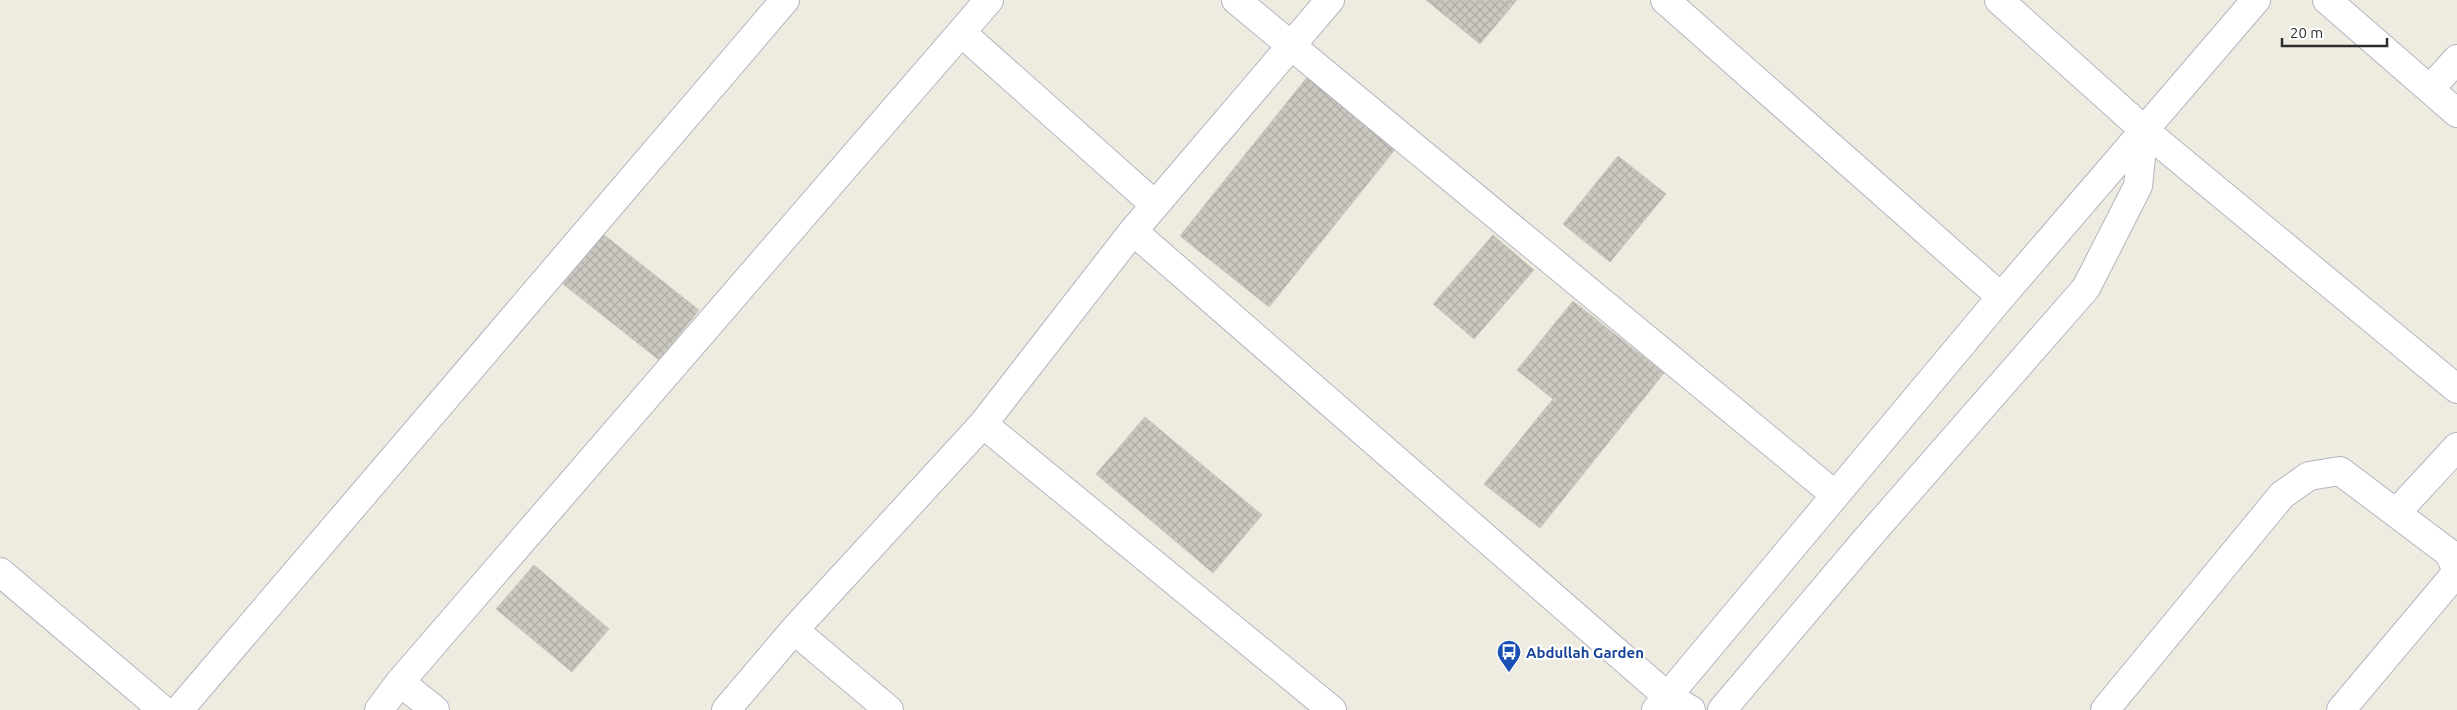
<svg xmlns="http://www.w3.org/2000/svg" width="2457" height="710" font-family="Ubuntu,sans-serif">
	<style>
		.building { fill: url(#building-cross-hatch); stroke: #cac8ba }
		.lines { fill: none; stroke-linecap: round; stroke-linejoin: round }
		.street-casing { stroke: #b5b4c0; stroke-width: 30 }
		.secondary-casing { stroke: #b5b4c0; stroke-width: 30 }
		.street { stroke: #fff; stroke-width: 28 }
		.secondary { stroke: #fff; stroke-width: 28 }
		.labels { text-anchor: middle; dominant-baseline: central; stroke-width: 4.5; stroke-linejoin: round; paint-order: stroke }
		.transit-label { font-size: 15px; font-weight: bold; fill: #164399; stroke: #fff; text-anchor: start }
	</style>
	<defs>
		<pattern id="building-cross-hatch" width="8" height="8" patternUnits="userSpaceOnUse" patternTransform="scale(1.25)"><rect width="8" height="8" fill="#cac8c0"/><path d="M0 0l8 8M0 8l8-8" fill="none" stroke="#aeaca5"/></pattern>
	</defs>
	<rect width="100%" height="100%" fill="#eeece1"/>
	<path class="building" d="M1426,0h91l-37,44z
		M1308,76l89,71 -128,160 -89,-71z
		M1618,156l48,38 -56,68 -47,-38z
		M603,234l96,76 -40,50 -96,-76z
		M1493,235l41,35 -60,69 -41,-35z
		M1573,301l91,72 -124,155 -56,-44 69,-85 -36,-29z
		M1145,417l117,98 -49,58 -117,-99z
		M534,565l75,64 -37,43 -76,-63z"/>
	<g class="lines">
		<defs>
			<path id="street" d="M1236,0l598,494
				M1665,0l336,297
				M2327,0l130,113
				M962,33l193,172
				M2430,89l27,-30
				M1133,231l534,465 24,14
				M983,424l349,286
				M2396,513l61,-66
				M0,572l163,138
				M794,630l95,80
				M400,682l35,28
				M179,710l606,-710
				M379,710l21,-28 589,-682
				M726,710l68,-80 189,-206 150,-193 197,-231
				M1656,710l345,-413 255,-297
				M1722,710l142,-168 222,-254 52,-102 6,-56
				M2105,710l177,-215 27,-19 31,-5 109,82 8,18
				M2341,710l116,-138"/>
			<path id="secondary" d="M1999,0l145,130 313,259"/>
		</defs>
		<use href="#street" class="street-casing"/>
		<use href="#secondary" class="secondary-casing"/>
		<use href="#street" class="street"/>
		<use href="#secondary" class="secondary"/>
	</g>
	<defs>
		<symbol id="bus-pin" viewBox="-11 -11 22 30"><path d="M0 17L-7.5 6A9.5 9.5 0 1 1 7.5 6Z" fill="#1a4fb4" stroke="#fff"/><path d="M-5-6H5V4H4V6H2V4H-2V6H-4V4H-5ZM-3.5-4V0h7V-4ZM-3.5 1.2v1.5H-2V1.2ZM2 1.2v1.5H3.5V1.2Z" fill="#fff"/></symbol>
	</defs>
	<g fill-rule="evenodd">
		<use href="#bus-pin" x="1495" y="638" width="28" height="38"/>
	</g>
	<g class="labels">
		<g class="transit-label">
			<text x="1526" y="652">Abdullah Garden</text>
		</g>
	</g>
	<path d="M2282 38v8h105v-8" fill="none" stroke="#2d2d2d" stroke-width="2.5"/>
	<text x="2290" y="38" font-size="15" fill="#2d2d2d" stroke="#ffffff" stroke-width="4" paint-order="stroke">20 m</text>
</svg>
